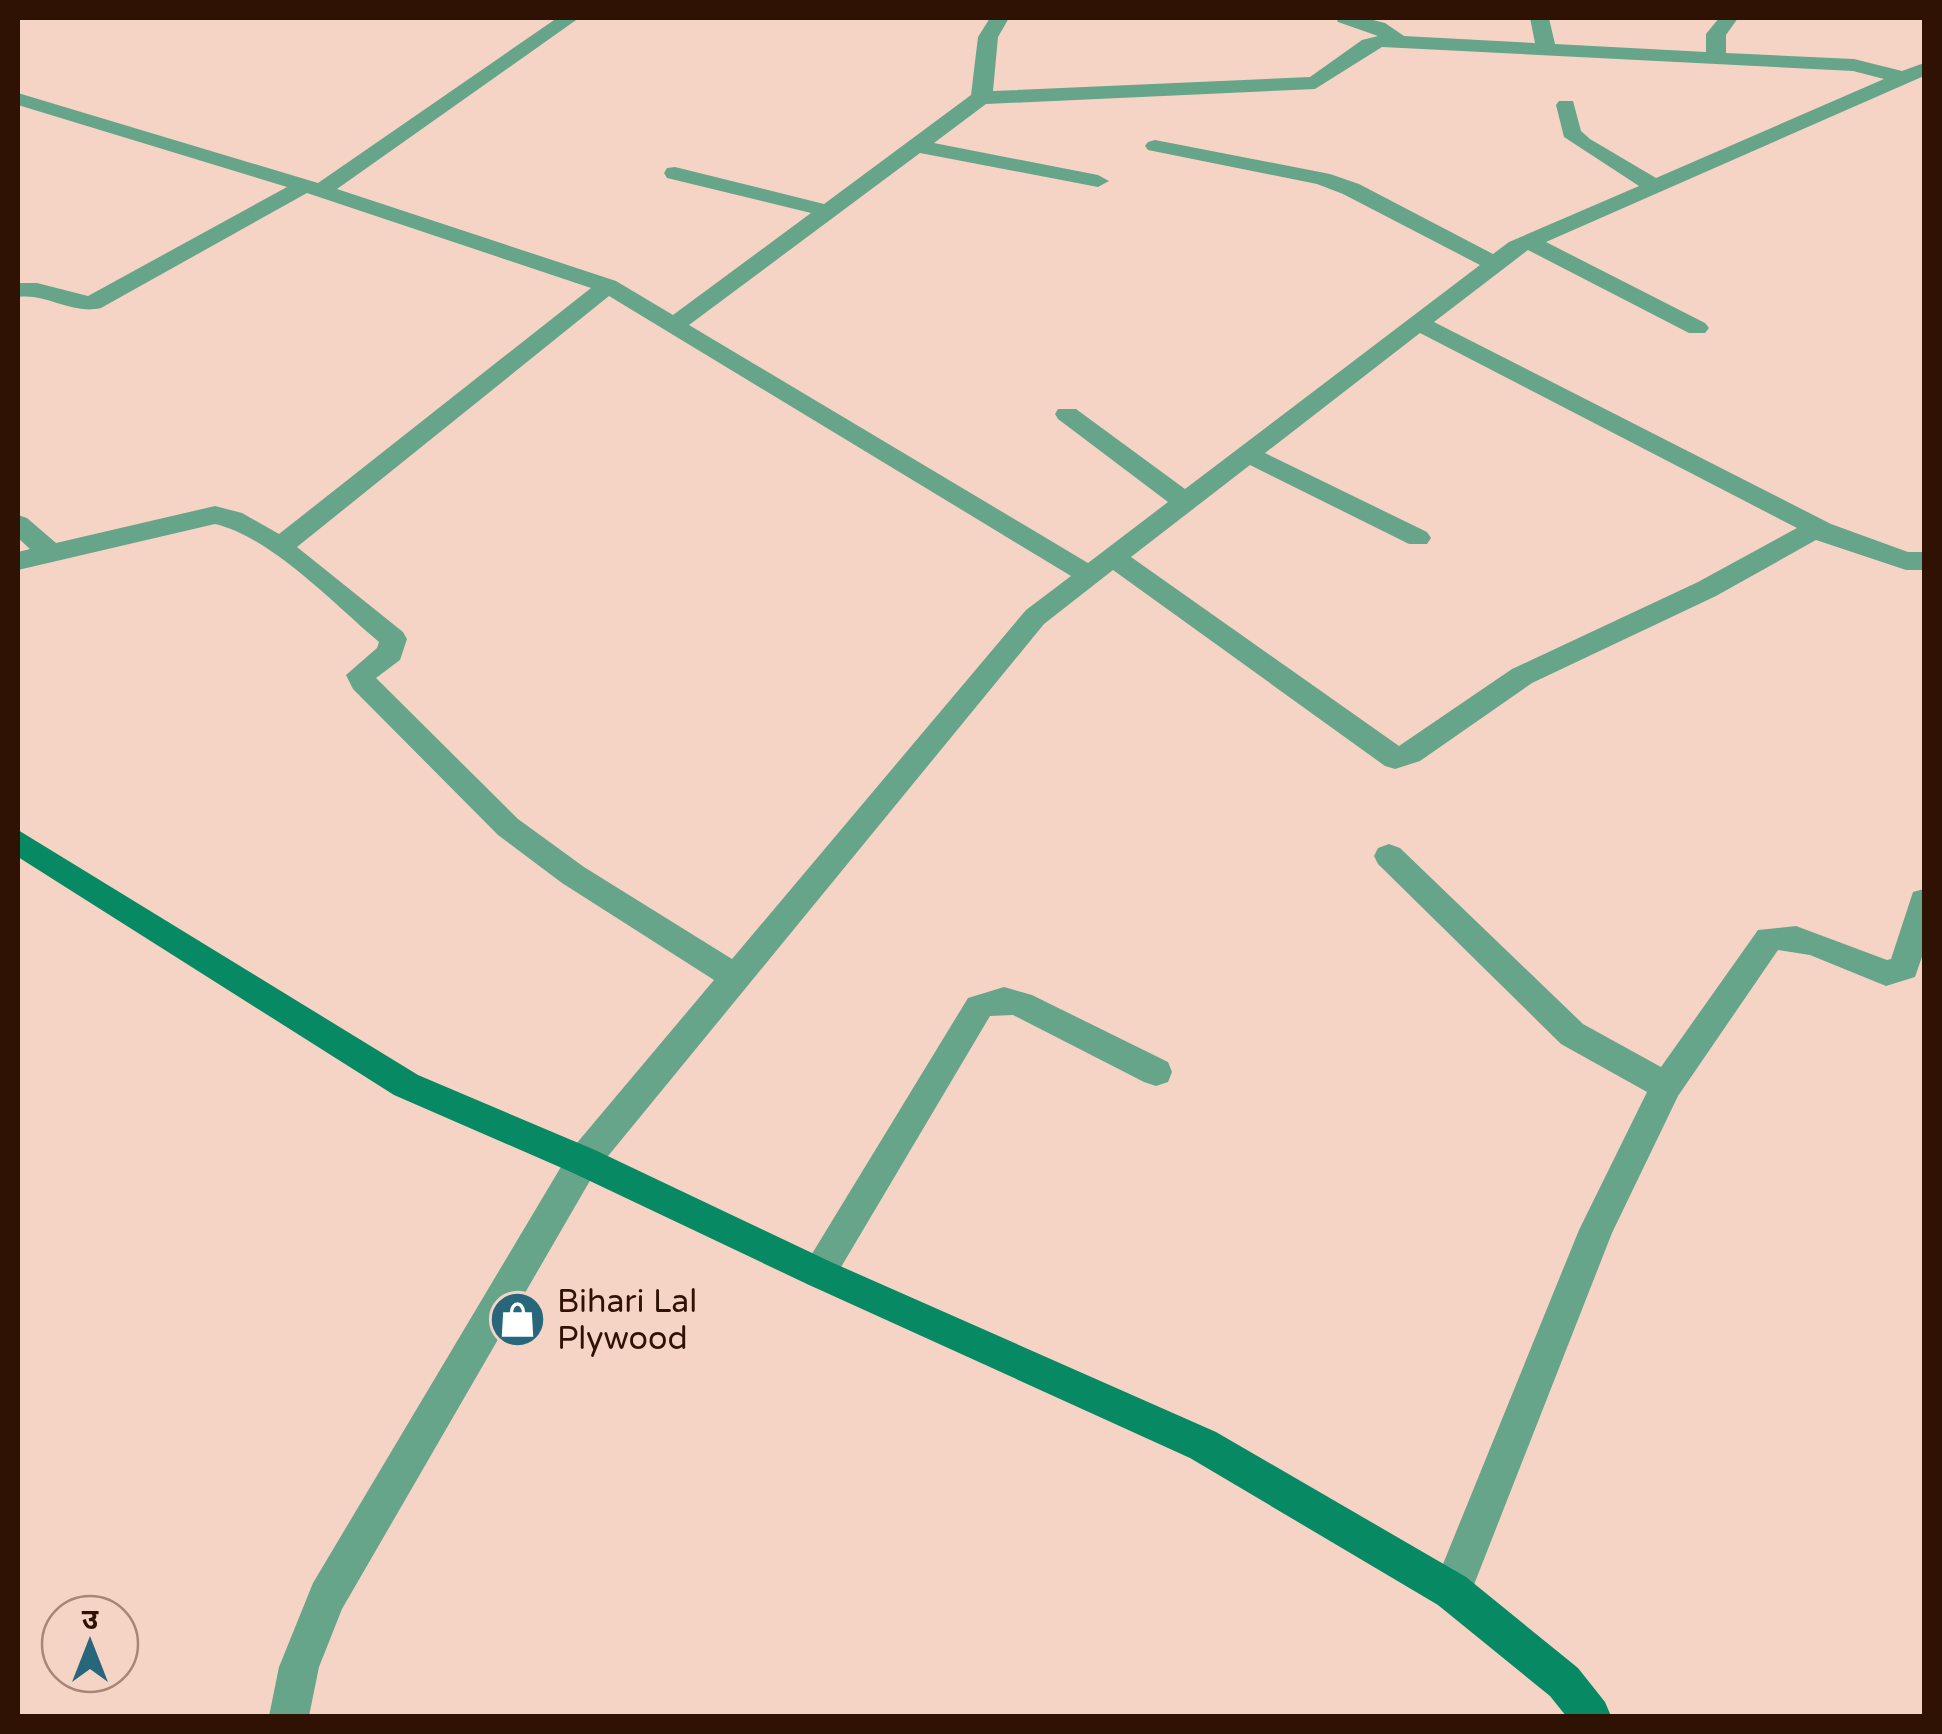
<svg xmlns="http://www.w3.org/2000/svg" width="1942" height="1734" font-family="'Varela Round','Noto Sans Devanagari',sans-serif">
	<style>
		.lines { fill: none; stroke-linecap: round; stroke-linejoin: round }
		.street { fill: #67a58b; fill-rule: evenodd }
		.secondary { fill: #078964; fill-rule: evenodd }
		.labels { text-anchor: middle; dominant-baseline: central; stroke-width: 8; stroke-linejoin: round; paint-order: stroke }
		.poi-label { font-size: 32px; fill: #301204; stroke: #f6d4c5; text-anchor: start }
	</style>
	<rect width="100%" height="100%" fill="#f6d4c5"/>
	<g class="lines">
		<path class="street" d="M557,18h22l-242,171 279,92 57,34 138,-102 -144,-35 -3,-5 3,-5 8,-1 149,37 147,-109 7,-58 12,-19h19l-11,19 -5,54 317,-14 52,-37 16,-4 -40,-14 -2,-4h29l20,5 19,13 131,7 -5,-25h19l6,26 151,8v-18l13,-16h19l-12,17v18l128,6 48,12 22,-8v13l-378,166 159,81 4,5 -4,5h-16l-161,-83 -94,72 397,202 77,28h16v18h-18l-90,-30 -100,56 -184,87 -112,78 -25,8 -10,-3 -272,-196 -69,54 -449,548 -253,437 -23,58 -10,49h-40l10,-49 34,-84 258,-433 143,-170 -152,-97 -64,-48 -145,-146 -7,-14 31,-27 2,-6c-44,-37 -108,-105 -164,-118l-197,46v-18l12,-3 -12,-11v-23l9,3 29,25 159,-37 27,7 37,21 312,-246 -284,-95 -206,115c-30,7 -54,-15 -83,-11v-14h19l51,13 199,-109 -269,-82v-12l300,90zM1382,47l471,24 31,8 -228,99 -66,-39 -9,-8 -8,-30h-14l-3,4 8,32 75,49 -130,56 -16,12 -134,-70 -29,-10 -175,-34 -7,2 -3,4 3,4 169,34 26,10 137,71 -295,224 -109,-80h-18l-3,5 3,5 110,83 -80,61 -399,-238 231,-172 178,34 11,-6 -11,-6 -164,-32 52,-39 329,-15zM609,296l462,280 -45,34 -294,349 -148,-92 -66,-48 -142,-141 24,-18 7,-21 -4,-7 -106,-85zM1420,333l377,195 -99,54 -186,87 -113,77 -268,-189 119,-92 159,79h18l4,-6 -4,-6 -162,-79z
			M1389,844l11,4 183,176 78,43 97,-137 38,-4 91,34 4,-1 22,-67 11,-3v62l-9,26 -29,9 -76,-31 -32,-5 -100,146 -66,137 -146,372 -14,6 -14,-6 -6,-14 147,-361 68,-138 -86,-48 -183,-180 -4,-8 4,-8z
			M1004,987l28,8 136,67 4,10 -4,10 -12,4 -12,-4 -131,-67 -23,1 -159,268 -12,5 -12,-5 -6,-11 6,-11 161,-264z"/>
		<path class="secondary" d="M18,830l400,245 177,75 236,112 385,170 250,145 112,91 27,34 6,14h-45l-16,-20 -112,-91 -248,-147 -383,-174 -236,-112 -177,-77 -376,-238z"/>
	</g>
	<defs>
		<symbol id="shop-disc" viewBox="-11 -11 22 22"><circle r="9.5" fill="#28667c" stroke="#f6d4c5"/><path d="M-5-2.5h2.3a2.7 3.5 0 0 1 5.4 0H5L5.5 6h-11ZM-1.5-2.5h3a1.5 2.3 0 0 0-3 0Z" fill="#fff"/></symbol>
	</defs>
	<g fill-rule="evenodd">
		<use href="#shop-disc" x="486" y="1288" width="63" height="63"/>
	</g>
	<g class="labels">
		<g class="poi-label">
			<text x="557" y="1302">Bihari Lal<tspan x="557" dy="37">Plywood</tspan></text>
		</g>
	</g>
	<rect width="1942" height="1734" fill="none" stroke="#301204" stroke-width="40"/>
	<g transform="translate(90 1644)"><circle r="48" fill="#f6d4c5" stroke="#a78678" stroke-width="2.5"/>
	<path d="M0-8L18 38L0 25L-18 38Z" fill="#28667c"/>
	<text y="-15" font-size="28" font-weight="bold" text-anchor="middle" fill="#301204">उ</text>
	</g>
</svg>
